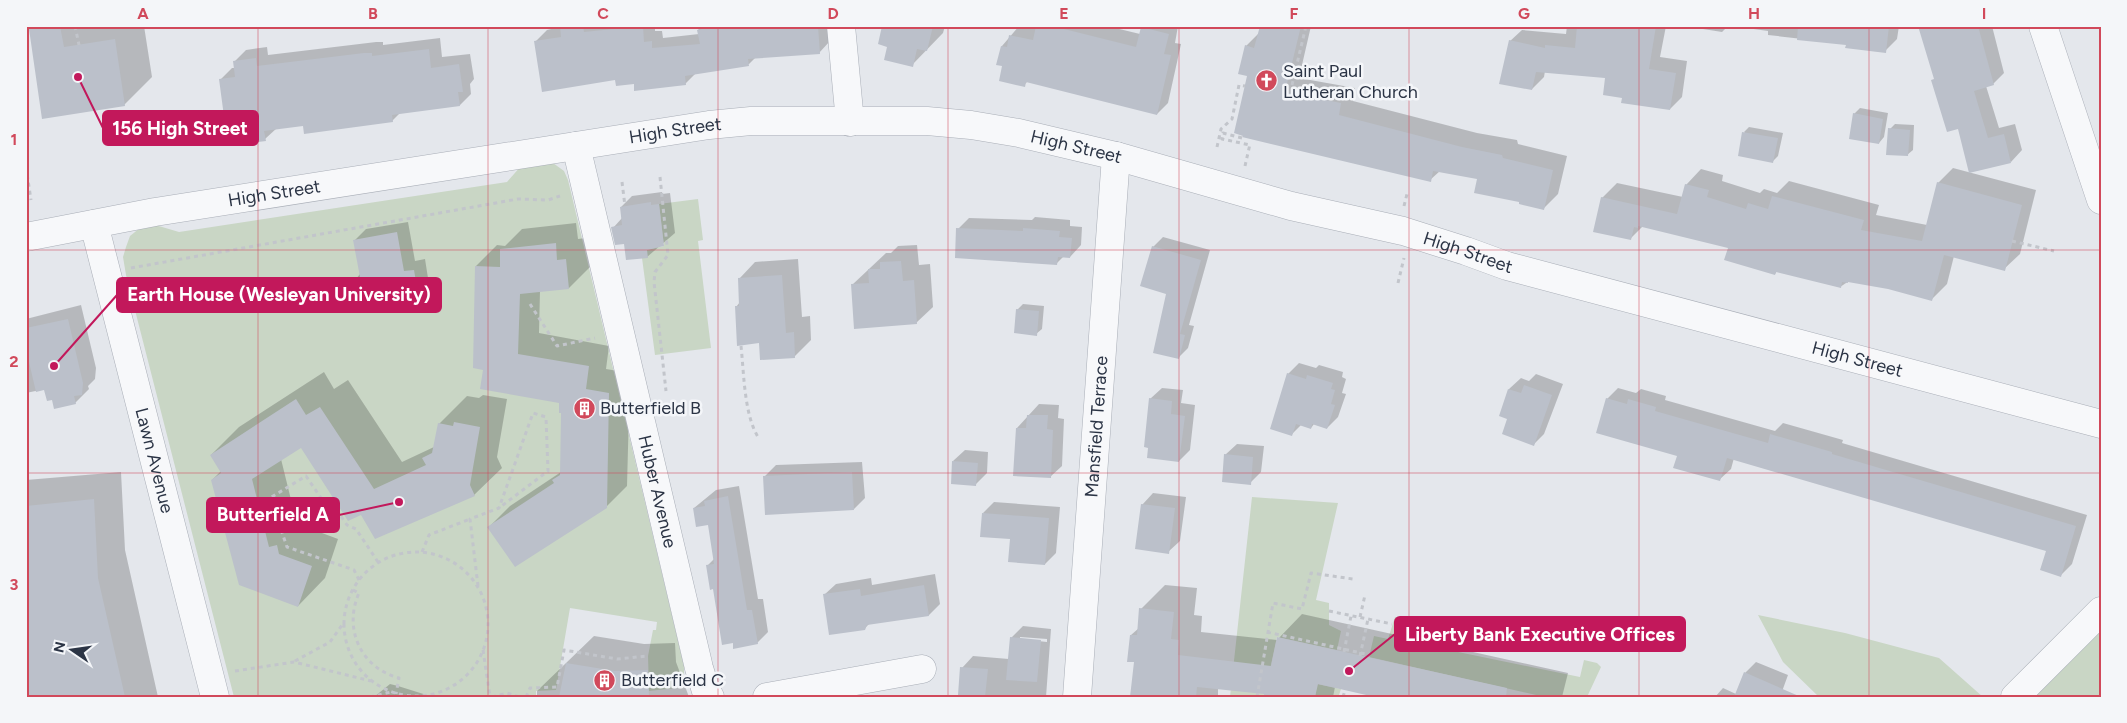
<svg xmlns="http://www.w3.org/2000/svg" width="2127" height="723" font-family="Figtree,sans-serif">
	<style>
		.green { fill: #c9d6c5 }
		.shadow { fill: #0003; fill-rule: evenodd }
		.building { fill: #bbc0ca }
		.lines { fill: none; stroke-linecap: round; stroke-linejoin: round }
		.minor-casing { stroke: #a9aeb7; stroke-width: 29 }
		.path { stroke: #c2c5cb; stroke-width: 3; stroke-dasharray: 4 4; stroke-linecap: butt }
		.minor { stroke: #f7f8fa; stroke-width: 28 }
		.grid { fill: none; stroke: #d1495b; stroke-width: 1; stroke-opacity: 0.55 }
		.labels { text-anchor: middle; dominant-baseline: central; stroke-width: 5; stroke-linejoin: round; paint-order: stroke }
		.poi-label { font-size: 18px; fill: #2b3445; stroke: #f4f6f9; text-anchor: start }
		.street-label { font-size: 18px; fill: #2b3445; stroke: #f4f6f9 }
		.leader { fill: none; stroke: #c2185b; stroke-width: 2 }
		.callout-dot { fill: #c2185b; stroke: #f4f6f9; stroke-width: 2 }
		.callout { fill: #c2185b; stroke: #c2185b; stroke-width: 2 }
		.callout-label { font-size: 19px; text-anchor: middle; font-weight: bold; fill: #fff }
		.neatline { fill: none; stroke: #d1495b; stroke-width: 2 }
		.grid-label { font-size: 16px; text-anchor: middle; font-weight: bold; fill: #d1495b }
	</style>
	<rect width="100%" height="100%" fill="#e4e7ec"/>
	<path class="green" d="M553,163l11,8 4,9 116,486v8l-8,14 -27,3 -1,-35 5,-26h3l1,-8 -87,-14 -14,82 -20,1v6h-302l-108,-422 -3,-18 3,-10 4,-11 10,-8 12,-4 27,8 328,-50 15,-17z
		M698,199l5,41 -5,1 13,107 -56,7 -13,-97 5,-8 17,-4 -5,-42z
		M1252,497l86,6 -22,97 13,3v22l12,6 -4,19 -60,-13 -13,60h-34z
		M1758,615l87,18 94,25 44,39h-164l-36,-35z
		M1395,617l8,3 -3,20 180,37 4,-17 13,3 4,4 -14,30h-42l-176,-40 5,-21 14,3z
		M2101,630v67h-70z
		M1317,684l24,5 -2,6 -24,2z"/>
	<path class="shadow" d="M34,26h110l8,51 -28,28 -94,-75z
		M563,26h92v5h7l1,7 36,-4 -1,-8h58l4,27 -11,11 -53,9 -11,11 -50,-1 -19,-5 -80,-37 11,-11z
		M781,26h48l1,15 -11,12z
		M883,26h62l-2,7 -31,32 -24,-19z
		M1019,26l18,2 1,-2h69l33,8 3,-8h35l-3,17 6,1 -13,59 -11,11 -129,-33 -4,4 -20,-20 -2,-19z
		M1261,26h50l-12,52 56,10 -2,13 124,32 40,7 1,4 49,12 -9,38 -15,15 -22,-8 -43,-23 -38,-7 -10,9 -181,-104 -3,-30 13,-13z
		M1567,26h99l-6,31 27,4 -5,36 -12,12 -47,-12 -16,-20 -62,-6 -1,6 -12,12 -23,-47 13,-12 44,4z
		M1684,26h44l-6,6z
		M1732,26h167l-2,13 -12,12 -38,-7 -79,-9v-4z
		M1919,26h73l12,47 -11,11 -7,2 13,42 16,-4 7,26 -11,12 -52,-35 -24,-49z
		M440,38l2,19 28,-3 4,25 -4,5 1,10 -11,11 -60,8 -8,8 -88,4 -27,3 -12,11 -33,-17 -12,-42 12,-12h3l-1,-6 12,-12 21,-3 1,8 108,-13h7v3z
		M1860,108l28,5 -4,24 -5,6 -25,-29z
		M1895,124l19,1 -1,25 -6,5 -17,-26z
		M1749,127l34,6 -5,23 -5,5 -29,-29z
		M1953,168l83,22 -16,64 -16,15 -50,-13 -7,28 -15,15 -44,-11 -39,-7 -9,6 -63,-16 -2,3 -46,-27 -86,-21 -12,12 -29,-40 15,-15 66,14 3,-12 15,-16 22,6 -1,6 38,12 4,-4 13,4 12,-12 90,24 -3,10 51,10 11,-42z
		M662,192v2l8,-1 5,40 -28,24 -22,-14 -12,-15 9,-10 -1,-11 11,-11z
		M1035,217l35,3v6l12,1 -1,18 -11,12 -6,-1 -8,8 -98,-35 11,-11 63,2z
		M408,222l7,39 10,-2 6,38 -11,12 -19,-7 -45,-23 4,-5 -5,-34 11,-11z
		M576,223l2,16 8,-1 4,29 -21,21 -29,3 -1,42 70,13 -3,23 24,4 -3,113 -21,21 -117,20 21,-21 51,-34 2,-60 -2,-10 -77,-33 -8,-103 21,-21 8,1 17,-17z
		M1163,237l47,13 -21,75 5,1 -6,22 -10,10 -10,-65 -15,-46z
		M917,245l2,20 11,-1 3,43 -17,16 -64,-38 34,-32h5l7,-7z
		M798,259l4,58 8,-1 1,24 -17,17 -58,-50 4,-5 -1,-23 16,-17z
		M1023,304l21,2 -2,23 -6,5 -19,-24z
		M81,305l15,63 -1,11 -7,7 1,3 -14,14 -22,-5 -8,-9 -19,4v-74z
		M1299,363l17,5 3,-3 24,7 -1,5 4,2 -4,14 4,1 -8,23 -11,11 -13,-4 -3,4 -10,-3 -9,9 -4,-60z
		M324,372l10,17 14,-9 54,82 32,-15 5,-23 28,-28 12,2 4,-3 24,4 -10,58 5,11 -28,27 -112,18 -61,-67 -20,13 15,61 8,-2 2,9 32,12 -13,39 -27,28 -86,-126 9,-9 -10,-16 28,-28z
		M1536,374l27,10 -19,50 -11,11 -24,-27v-29l12,-11 8,3z
		M1162,388l21,2 -2,13 14,2 -5,45 -11,11 -29,-62z
		M1618,388l18,5 5,-4 25,7 -1,4 110,31 8,-8 60,17 -1,3 245,72 -15,49 -11,11 -14,-25 -313,-92 -3,11 -12,11 -41,-25 -71,-56z
		M1039,404l20,1 -1,13 6,1 -2,47 -12,11 -33,-49z
		M1237,444l27,2 -3,26 -11,11 -25,-28z
		M965,450l23,2 -1,21 -12,12 -22,-24z
		M862,462l3,36 -11,11 -89,-33 11,-11z
		M121,472l4,78 33,147h-132v-217z
		M739,486l19,113h5l5,33 -11,11 -43,-55 -7,-22 7,-7 -5,-35 -15,-16 22,-18z
		M1153,493l33,4 -6,44 -12,11 -26,-47z
		M994,502l66,5 -4,46 -11,11 -33,-26 -29,-25z
		M935,574l5,30 -11,11 -59,8 -6,6 -40,-34 12,-11 35,-6 1,7z
		M1165,585l32,3 -3,27 8,1 -1,16 76,8 25,-26 266,59 -6,24h-191l1,-2 -37,-8 -2,10h-68l1,-4 -48,-5v9h-87l4,-36 -4,-26 8,-7 2,-19z
		M1023,626l28,3 -5,68h-58l-29,-4 3,-25 11,-12 36,3 2,-21zM1020,637l27,2v3l-27,-3z
		M594,636l50,8 31,-1 1,19 13,35h-152v-6z
		M1756,662l32,13 -8,22h-65l8,-9 13,6 9,-21z
		M390,684l8,2 35,11h-59z"/>
	<path class="building" d="M50,26h10l4,21 51,-8 10,67 -83,13 -13,-90z
		M560,26h23l1,6 59,-6 1,16 8,-1v7l48,-4 -3,-14 21,-4h100l2,28 -72,5 1,7 -64,10 1,9 -52,6v-7l-18,2 -1,-6 -73,12 -8,-51 27,-4z
		M882,26h51l-6,25 -10,-2 -4,18 -29,-7 3,-13 -9,-3z
		M1036,26h16l84,21 5,-20 28,7 -5,20 7,1 -14,60 -131,-33 -1,5 -26,-6 3,-15 -6,-1 5,-19 6,1 2,-12 24,5z
		M1260,26h41l-16,66 56,11 -2,12 123,32 40,8 1,3 50,12 -9,40 -25,-6v-2l-45,-9 3,-14 -44,-8 -2,11 -189,-45 1,-1 -9,-3 13,-57 -9,-2 7,-29 9,3z
		M1577,26h79l-7,43 27,4 -6,37 -49,-7 1,-5 -19,-3 2,-17 -69,-6 -4,18 -33,-6 10,-44 36,8v-3l30,3z
		M1798,26h91l-3,27 -41,-5 1,-3 -49,-5z
		M1918,26h60l16,59 -20,6 14,47 16,-4 7,29 -42,10 -11,-44 -11,3 -16,-52 3,-1z
		M429,49l2,19 28,-4 4,28h-5l2,14 -68,9 1,7 -89,12 -1,-8 -39,5 2,10 -32,4 -3,-22 -6,1 -6,-45 16,-2 -2,-16 23,-3 1,8 107,-13h8v3z
		M1853,113l30,6 -4,25 -30,-5z
		M1888,128l22,2 -2,26 -22,-1z
		M1742,132l36,6 -5,25 -35,-7z
		M1937,182l85,23 -17,66 -61,-16 -12,46 -44,-12 -40,-7v1l-6,-1 -1,6 -65,-16 -1,3 -51,-15 4,-12 -90,-22v2l-4,-1 -3,13 -38,-8 8,-35 76,17 8,-30 24,6 -2,7 39,12 2,-6 20,6 4,-13 92,24 -3,10 61,11z
		M651,202v3l8,-1 5,42 -17,4 1,8 -22,2 -2,-16 -9,1 -4,-18 11,-2 -2,-18z
		M956,228l67,3v-3l37,3 -1,6 13,1 -2,20 -12,-1 -1,8 -102,-7z
		M397,232l7,39 10,-1 7,40 -19,3 -2,-9 -40,7 -6,-33 6,-1 -7,-37z
		M556,243l1,17 9,-1 3,30 -49,5 -2,60 71,12 -3,23 23,4 -2,115 -92,59 -28,-40 67,-44 -2,-3 8,-5 1,-62h-2v-10l-79,-14 3,-19 -10,-2 2,-102 25,1v-18z
		M1152,246l49,14 -21,74 5,1 -6,24 -26,-6 13,-59 -26,-8z
		M901,261l2,20 11,-1 3,44 -63,5 -3,-45 18,-1 -1,-14h12v-7z
		M782,275l4,58 8,-1 1,26 -35,2 -1,-17 -22,3 -2,-40h4l-1,-28z
		M1016,309l23,2 -2,25 -23,-3z
		M68,319l15,64 -1,12 -8,1 2,8 -22,5 -2,-9 -5,1 -3,-11 -8,2 -10,-43v-21z
		M1287,373l19,6 1,-4 26,8 -2,6 4,1 -4,14 4,1 -8,24 -15,-5 -1,5 -15,-5 -4,12 -22,-7z
		M1524,385l28,10 -18,51 -32,-12 5,-15 -8,-3 9,-27 13,4z
		M1149,398l23,3 -1,13 14,2 -6,46 -32,-4 1,-10 -4,-1z
		M1606,398l21,6 1,-5 28,8 -1,4 113,32 2,-9 62,18v2l244,72 -15,51 -21,-7 6,-19 -319,-93 -7,23 -47,-13 4,-12 -81,-23z
		M296,399l10,16 14,-8 54,82 52,-24 -4,-7 10,-5 6,-30 15,3 1,-4 26,5 -10,58 5,11 -100,43 -14,-24 -13,6 -47,-73 -49,31 17,68 8,-2 2,9 33,12 -14,41 -59,-22 -28,-105 10,-7 -11,-18z
		M1027,415h21l-1,14 6,1 -2,48 -38,-2 3,-48h10z
		M1224,454l29,3 -2,28 -29,-3z
		M952,461l26,2 -2,23 -25,-2z
		M852,472l2,38 -89,5 -2,-39z
		M728,496l19,114h5l6,34 -25,5v-6l-11,2 -9,-56 -3,1 -4,-25 8,-1 -6,-39 -12,2 -3,-19 12,-2 -1,-5z
		M94,499l4,79 27,119h-99v-191z
		M1141,504l34,4 -6,46 -34,-5z
		M982,513l67,5 -4,47 -37,-3 2,-23 -30,-2z
		M924,585l5,31 -62,9 -2,5 -36,5 -6,-41 37,-5 1,7z
		M1139,608l35,4 -3,27 8,1 -1,15 93,11 6,-29 230,51 -1,9h-131l-57,-13 -3,13h-51v-3l-67,-7 -1,10h-66l4,-35h-7l3,-27h7z
		M1010,637l31,3 -4,42 -31,-2z
		M566,663l49,8 33,-1 1,27h-90z
		M960,667l28,2 -3,28 -27,-2z
		M1744,672l57,25h-67z"/>
	<g class="lines">
		<defs>
			<g id="minor">
				<path d="M841,26l9,96"/>
				<path d="M2043,26l58,174"/>
				<path id="s1" d="M576,146l123,522 7,23 4,6"/>
				<path id="s2" d="M94,224l121,473"/>
				<path id="s3" d="M26,237l129,-25 554,-87 42,-4h176l44,4 48,8 97,23 175,50 112,25 63,20 41,15 594,158"/>
				<path d="M767,697l155,-28"/>
				<path id="s4" d="M1077,697l39,-541"/>
				<path d="M2015,697l86,-86"/>
			</g>
		</defs>
		<use href="#minor" class="minor-casing"/>
		<path class="path" d="M75,26l4,19
			M1292,85l14,-59
			M1242,138l-19,-5 -1,6 28,6
			M1217,147l4,-18 11,-10 7,-34 6,1
			M1245,166l5,-22
			M26,167l5,33
			M660,177l8,78 -13,17 -1,10 12,109
			M622,182l3,24
			M1404,206l3,-12
			M2012,241l42,10
			M131,268l387,-69 30,1 12,-4
			M1398,283l6,-25
			M530,304l27,42 38,-8
			M741,346c3,27 3,68 17,91
			M344 624a72 72 0 1 1 144 0a72 72 0 1 1-144 0Z
			M422,552l7,-17 41,-16
			M359,580l-5,-10 -67,-23 -17,-49 36,-22 17,25 8,1 16,23 9,4 22,33
			M478,586l-8,-67 29,-11 34,-95 13,4 2,54 -49,37
			M353,590l6,3c-16,36 2,75 40,85l-3,16
			M1329,611l63,13
			M1360,617l5,-22
			M1267,632l103,23
			M483,650l7,47
			M1344,652l7,-36
			M1360,656l8,-37
			M295,661l35,-19 12,-17
			M235,671l59,-9 77,19
			M370,697l21,-5
			M492,697l15,-4 12,4
			M526,697l4,-9 27,-1 7,-37 53,9 31,-3
			M1257,697l16,-94 29,6 9,-36 42,6
			M1343,697l2,-7"/>
		<use href="#minor" class="minor"/>
	</g>
	<path class="grid" d="M258,26v671M488,26v671M718,26v671M948,26v671M1179,26v671M1409,26v671M1639,26v671M1869,26v671M26,250h2075M26,473h2075"/>
	<defs>
		<symbol id="church-disc" viewBox="-11 -11 22 22"><circle r="9.5" fill="#d1495b" stroke="#f4f6f9"/><path d="M-1.2-6h2.4v3.5h3.3v2.4h-3.3V6h-2.4V-.1h-3.3v-2.4h3.3Z" fill="#fff"/></symbol>
		<symbol id="building-disc" viewBox="-11 -11 22 22"><circle r="9.5" fill="#d1495b" stroke="#f4f6f9"/><path d="M-4-6H4V6H1V3H-1V6H-4ZM-2.5-4.3h1.7v1.8h-1.7ZM.8-4.3h1.7v1.8H.8ZM-2.5-1h1.7V.8h-1.7ZM.8-1h1.7V.8H.8Z" fill="#fff"/></symbol>
	</defs>
	<g fill-rule="evenodd">
		<use href="#church-disc" x="1254" y="68" width="25" height="25"/>
		<use href="#building-disc" x="572" y="396" width="25" height="25"/>
		<use href="#building-disc" x="592" y="668" width="25" height="25"/>
	</g>
	<g class="labels">
		<g class="poi-label">
			<text x="1283" y="71">Saint Paul<tspan x="1283" dy="21">Lutheran Church</tspan></text>
			<text x="600" y="408">Butterfield B</text>
			<text x="621" y="680">Butterfield C</text>
		</g>
		<g class="street-label">
			<text stroke="none"><textPath href="#s3" startOffset="658">High Street</textPath></text>
			<text stroke="none"><textPath href="#s3" startOffset="1062">High Street</textPath></text>
			<text stroke="none"><textPath href="#s3" startOffset="252">High Street</textPath></text>
			<text stroke="none"><textPath href="#s3" startOffset="1468">High Street</textPath></text>
			<text stroke="none"><textPath href="#s3" startOffset="1872">High Street</textPath></text>
			<text stroke="none"><textPath href="#s4" startOffset="271">Mansfield Terrace</textPath></text>
			<text stroke="none"><textPath href="#s2" startOffset="244">Lawn Avenue</textPath></text>
			<text stroke="none"><textPath href="#s1" startOffset="355">Huber Avenue</textPath></text>
		</g>
	</g>
	<path class="leader" d="M78 77L103 128M54 366L117 295M399 502L339 515M1349 671L1395 634"/>
	<g class="callout-dot">
		<circle cx="78" cy="77" r="5"/>
		<circle cx="54" cy="366" r="5"/>
		<circle cx="399" cy="502" r="5"/>
		<circle cx="1349" cy="671" r="5"/>
	</g>
	<g class="callout">
		<rect x="103" y="111" width="155" height="34" rx="5"/>
		<rect x="117" y="278" width="324" height="34" rx="5"/>
		<rect x="207" y="498" width="132" height="34" rx="5"/>
		<rect x="1395" y="617" width="290" height="34" rx="5"/>
	</g>
	<g class="callout-label">
		<text x="180" y="135">156 High Street</text>
		<text x="279" y="301">Earth House (Wesleyan University)</text>
		<text x="273" y="521">Butterfield A</text>
		<text x="1540" y="641">Liberty Bank Executive Offices</text>
	</g>
	<rect width="2127" height="723" fill="none" stroke="#f4f6f9" stroke-width="55"/>
	<g transform="translate(72 650) rotate(283)" stroke="#f4f6f9" stroke-width="4" paint-order="stroke">
	<path d="M0-4L9 19L0 12L-9 19Z" fill="#2b3445"/>
	<text y="-8" font-size="14" font-weight="bold" text-anchor="middle" fill="#2b3445">N</text>
	</g>
	<rect x="28" y="28" width="2072" height="668" class="neatline"/>
	<g class="grid-label">
		<text x="143" y="19">A</text>
		<text x="373" y="19">B</text>
		<text x="603" y="19">C</text>
		<text x="833" y="19">D</text>
		<text x="1064" y="19">E</text>
		<text x="1294" y="19">F</text>
		<text x="1524" y="19">G</text>
		<text x="1754" y="19">H</text>
		<text x="1984" y="19">I</text>
		<text x="14" y="145">1</text>
		<text x="14" y="367">2</text>
		<text x="14" y="590">3</text>
	</g>
</svg>
